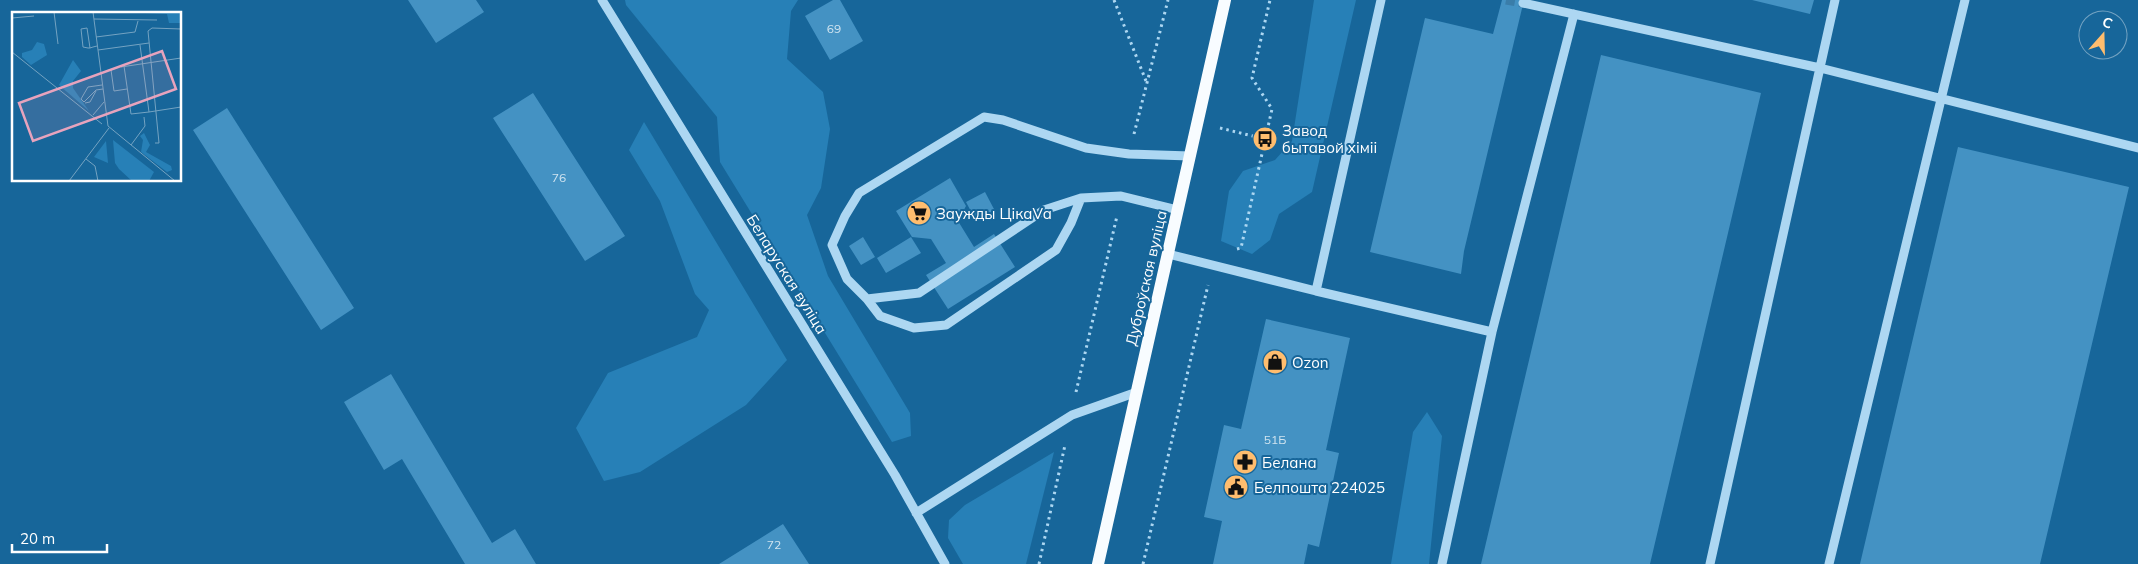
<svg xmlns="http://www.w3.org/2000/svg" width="2138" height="564" font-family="Mulish,sans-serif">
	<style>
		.green { fill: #2780b7 }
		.building { fill: #4492c3 }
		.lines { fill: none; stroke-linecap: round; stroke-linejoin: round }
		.minor-tunnel { stroke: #3a7da9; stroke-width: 9; stroke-dasharray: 9 4.5; stroke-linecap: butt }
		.path { stroke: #add7f2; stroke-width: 3; stroke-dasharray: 2.5 4; stroke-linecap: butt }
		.minor { stroke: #add7f2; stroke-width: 9 }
		.major { stroke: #f8fcff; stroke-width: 12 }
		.labels { text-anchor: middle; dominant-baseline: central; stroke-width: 4; stroke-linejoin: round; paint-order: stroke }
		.number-label { font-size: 12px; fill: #d0e4f0 }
		.poi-label { font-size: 15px; fill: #fff; stroke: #17669a; text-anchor: start }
		.street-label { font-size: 15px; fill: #fff; stroke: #17669a }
		.inset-road { fill: none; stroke: #74a3c2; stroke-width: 1 }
		.view { fill: #e7a3bd; fill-opacity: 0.15; stroke: #e7a3bd; stroke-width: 2.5 }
		.inset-edge { fill: none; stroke: #fff; stroke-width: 2.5 }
	</style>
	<rect width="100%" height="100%" fill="#17669a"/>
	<path class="green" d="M625,0h173l-7,11 -4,48 36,33 7,37 -9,59 -14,27 21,61 82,137 1,23 -19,6 -172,-280 -3,-45 -91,-112z
		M1314,0h42l-44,192 -33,22 -9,26 -18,14 -31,-13 8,-50 14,-20 32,-11 17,-19z
		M644,122l143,238 -41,45 -106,67 -36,9 -28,-53 32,-55 89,-36 12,-27 -14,-16 -35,-93 -31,-51z
		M1427,412l15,24 -13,128h-38l22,-132z
		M1054,452l-28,112h-63l-15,-26 1,-18 16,-15z"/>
	<path class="building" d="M408,0h68l8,12 -48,31z
		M833,0h7l23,41 -33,19 -25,-44z
		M1502,0h22l-60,251 -3,23 -91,-22 55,-234 68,16z
		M1752,0h62l-4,14z
		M1601,55l160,38 -111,471h-169z
		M533,93l92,143 -40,25 -92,-143z
		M227,108l127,200 -33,22 -128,-200z
		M1958,147l171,40 -89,377h-180z
		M950,178l16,28 -8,15 16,26 20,-13 21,33 -67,42 -22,-34 20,-12 -15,-24 -19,-2 -16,-26z
		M985,192l10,19 -19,10 -10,-19z
		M863,237l12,20 -14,8 -12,-19z
		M911,237l10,16 -35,20 -9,-15z
		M1266,319l84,19 -24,112 13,3 -20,94 -11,-3 -4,20h-91l9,-43 -18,-4 20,-92 17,4z
		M391,374l101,169 23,-14 21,35h-71l-63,-105 -18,11 -40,-68z
		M783,524l26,40h-90z"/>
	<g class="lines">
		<path class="minor-tunnel" d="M1506,0l17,3"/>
		<path class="path" d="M1114,0l32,81
			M1220,128l45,11
			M1134,134l34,-134
			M1237,249l4,-1 31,-139 -20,-31 18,-78
			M1076,392l41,-176
			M1039,564l26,-119
			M1143,564l65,-279"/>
		<path class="minor" d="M602,0l293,475 50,89
			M1381,0l-65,291 176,41
			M1523,3l297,65 318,80
			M1178,210l-57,-14 -40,2 -37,12 -125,83 -52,6 -20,-20 -15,-34 13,-29 14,-23 125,-76 19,3 83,28 43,6 61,2
			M1168,254l148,37
			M867,299l13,17 34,12 32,-3 110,-75 15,-27 10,-25
			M916,513l156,-98 65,-23
			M1442,564l50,-232 82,-318
			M1710,564l125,-564
			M1829,564l136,-564"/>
		<path class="major" d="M1098,564l127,-564"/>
	</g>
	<defs>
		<symbol id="bus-disc" viewBox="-11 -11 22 22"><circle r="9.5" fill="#ffbd6e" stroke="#17669a"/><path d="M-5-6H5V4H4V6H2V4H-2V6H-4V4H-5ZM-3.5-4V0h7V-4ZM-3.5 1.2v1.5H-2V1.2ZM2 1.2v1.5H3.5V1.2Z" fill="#111"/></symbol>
		<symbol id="supermarket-disc" viewBox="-11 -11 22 22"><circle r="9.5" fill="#ffbd6e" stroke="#17669a"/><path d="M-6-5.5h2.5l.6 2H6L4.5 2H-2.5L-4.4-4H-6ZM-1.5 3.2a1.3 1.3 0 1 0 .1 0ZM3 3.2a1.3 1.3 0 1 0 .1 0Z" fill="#111"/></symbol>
		<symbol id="shop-disc" viewBox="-11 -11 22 22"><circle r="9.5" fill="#ffbd6e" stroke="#17669a"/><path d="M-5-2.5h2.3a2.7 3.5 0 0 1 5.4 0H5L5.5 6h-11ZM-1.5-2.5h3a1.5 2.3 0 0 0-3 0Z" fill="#111"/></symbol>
		<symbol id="pharmacy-disc" viewBox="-11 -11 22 22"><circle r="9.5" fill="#ffbd6e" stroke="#17669a"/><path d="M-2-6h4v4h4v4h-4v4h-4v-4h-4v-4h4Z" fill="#111"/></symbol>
		<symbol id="civic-disc" viewBox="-11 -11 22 22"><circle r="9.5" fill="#ffbd6e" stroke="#17669a"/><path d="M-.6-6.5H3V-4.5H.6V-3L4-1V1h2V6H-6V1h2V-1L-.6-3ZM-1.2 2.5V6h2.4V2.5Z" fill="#111"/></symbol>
	</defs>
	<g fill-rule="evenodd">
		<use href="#bus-disc" x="1251" y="125" width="28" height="28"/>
		<use href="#supermarket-disc" x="905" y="199" width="28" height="28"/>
		<use href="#shop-disc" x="1261" y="348" width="28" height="28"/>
		<use href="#pharmacy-disc" x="1231" y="448" width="28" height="28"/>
		<use href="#civic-disc" x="1222" y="473" width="28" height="28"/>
	</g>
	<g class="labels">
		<g class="number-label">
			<text x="834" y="28">69</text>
			<text x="559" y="177">76</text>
			<text x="1275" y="439">51Б</text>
			<text x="774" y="544">72</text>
		</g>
		<g class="poi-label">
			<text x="1282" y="130">Завод<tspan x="1282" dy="17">бытавой хіміі</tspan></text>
			<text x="936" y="213">Заужды ЦікаVа</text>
			<text x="1292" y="362">Ozon</text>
			<text x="1262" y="462">Белана</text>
			<text x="1254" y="487">Белпошта 224025</text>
		</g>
		<g class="street-label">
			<text transform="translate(787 274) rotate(58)">Беларуская вуліца</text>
			<text transform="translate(1146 278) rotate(-77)">Дуброўская вуліца</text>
		</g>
	</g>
	<g transform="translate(12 12)">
		<rect width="169" height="169" fill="#17669a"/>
		<path d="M169,0v11h-12l-2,-9 -22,-1zM25,30l7,2 3,11 -16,10 -9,-8v-4l10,-3zM61,48l8,11 -8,10v7l16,23 -30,-26zM132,121l6,12 -4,7 25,14 1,4 -5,2 -26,-20 2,-12 -3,-4zM101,128l41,32 -5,9h-17l-13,-12 -4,-6zM94,129l2,22 -14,-6 -3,4z" fill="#2780b7"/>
		<path class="inset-road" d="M42,0l4,32M81,0l15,114 67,55M0,6l22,-2M82,7l63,1M84,25l39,-5 3,-11M128,33l9,67 32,-5M78,36l-3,-20 -6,1 2,18 5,1h2l3,-1 4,-1M86,38l51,-7M0,40l90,72M112,54l7,48 18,-2M107,55l-8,3 3,21 13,-2M109,55l60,-9M90,73l-14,2 -7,12 3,3 12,-12 7,-1M73,91l5,-1 6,-11M81,103l11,-13M143,131h4l-11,-112 4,-3 29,1M119,133l14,-19 -1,-9M74,147l9,7 3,15M57,169l40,-53"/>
		<path class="view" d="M150,39l14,38 -143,52 -14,-38z"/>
		<rect width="169" height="169" class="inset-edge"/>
	</g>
	<g transform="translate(2103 35) rotate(20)"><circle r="24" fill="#17669a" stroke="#74a3c2"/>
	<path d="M0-4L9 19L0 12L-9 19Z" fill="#ffbd6e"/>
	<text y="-8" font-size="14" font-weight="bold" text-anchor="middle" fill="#ffffff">С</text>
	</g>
	<path d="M12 544v8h95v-8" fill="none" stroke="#ffffff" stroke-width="2.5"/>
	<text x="20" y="544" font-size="15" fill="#ffffff" stroke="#17669a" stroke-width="4" paint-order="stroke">20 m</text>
</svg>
